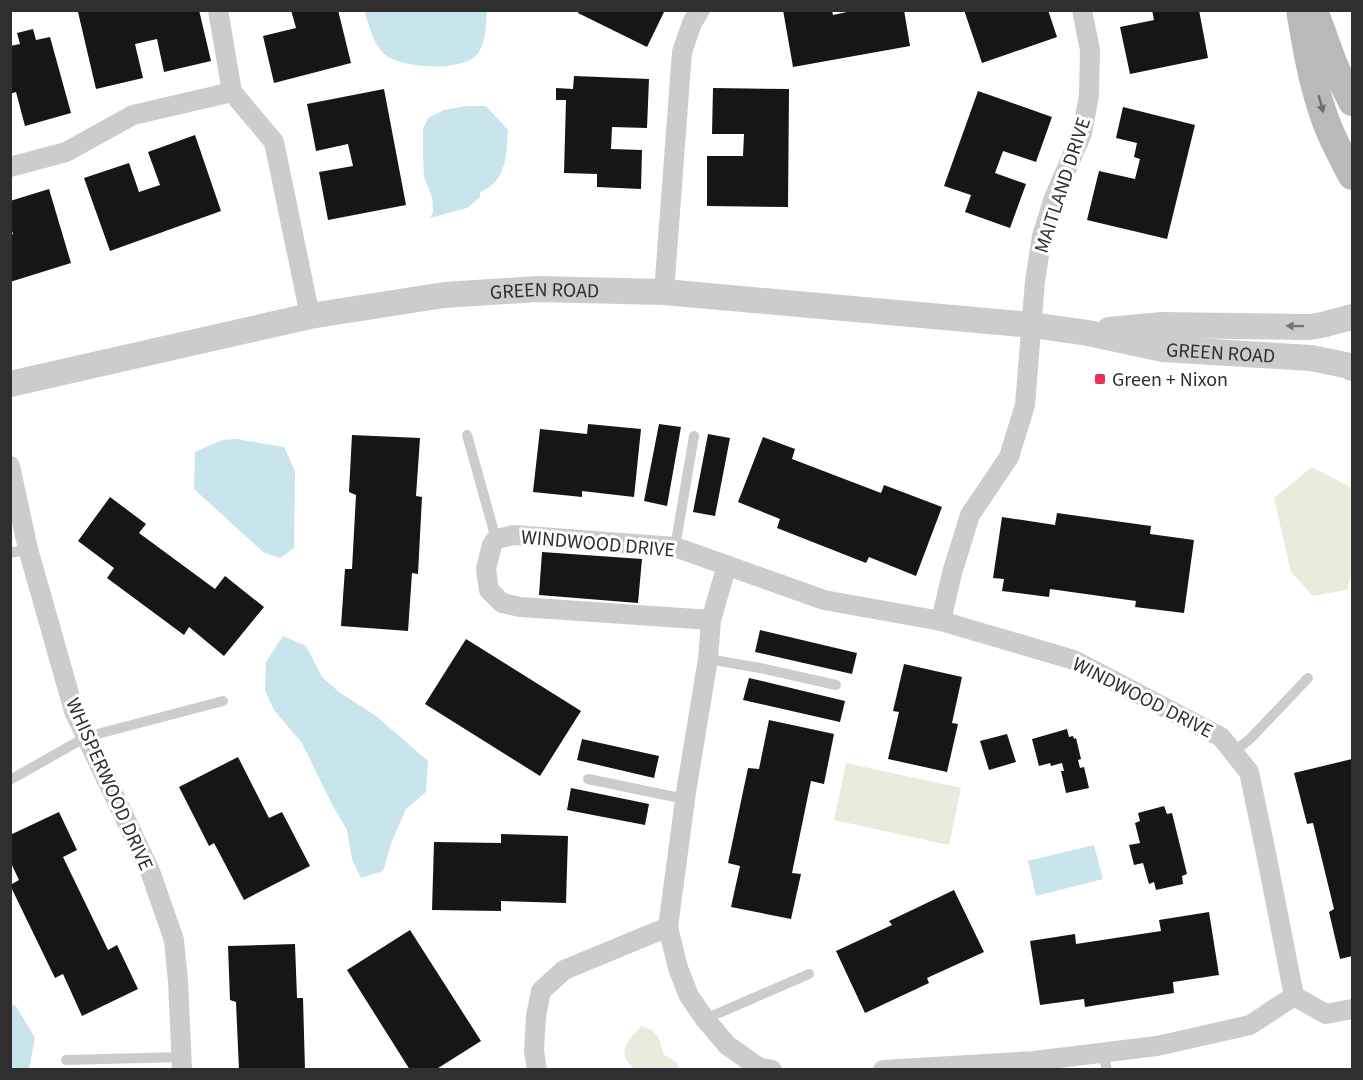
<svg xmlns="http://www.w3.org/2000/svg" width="1363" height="1080" font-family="'Source Sans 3',sans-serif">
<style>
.green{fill:#e8ecdd}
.water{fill:#c8e4ec}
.building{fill:#161616}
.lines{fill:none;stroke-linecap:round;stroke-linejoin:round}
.service{stroke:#ccc;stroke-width:10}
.minor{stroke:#ccc;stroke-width:20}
.tertiary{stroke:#ccc;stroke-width:26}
.secondary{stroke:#b9b9b9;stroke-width:28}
.oneway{fill:#6d6d6d}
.oneway2{fill:#767676}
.poi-dot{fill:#e82f5b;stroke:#fff;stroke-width:2}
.labels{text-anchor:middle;stroke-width:6;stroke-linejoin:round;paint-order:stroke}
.street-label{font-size:20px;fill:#2f2f2f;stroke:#fff}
.poi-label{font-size:20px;fill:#2f2f2f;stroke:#fff;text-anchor:start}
</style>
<rect width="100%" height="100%" fill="#fff"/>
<g class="green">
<polygon points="1312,467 1350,487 1352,496 1352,570 1347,590 1313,596 1291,572 1274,498"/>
<polygon points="846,763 961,788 949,845 834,820"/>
<path d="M641,1026C656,1029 661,1039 663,1054L676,1062L680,1069H634C631,1065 626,1061 625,1056C621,1046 635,1034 641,1026Z"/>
</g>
<g class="water">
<path d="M364,11H487C486,24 486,40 479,52C467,73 399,69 383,53C372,41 370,26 364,11Z"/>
<path d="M466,106H486L508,130C507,147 507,167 496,181C492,186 485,189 480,193V197L467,208L430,218L433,212L432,197L424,177L423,155V129L428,118L444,110Z"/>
<polygon points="236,439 284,447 295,471 294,548 280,558 263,552 194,489 195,452 222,440"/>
<polygon points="283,636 306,646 322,677 339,692 376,716 428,761 426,792 406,809 392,841 383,871 361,878 352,859 347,830 333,806 302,743 274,710 265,691 266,662"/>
<polygon points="1094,845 1103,879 1036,896 1028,861"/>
<polygon points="10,1004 16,1006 35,1038 29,1069 11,1069"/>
</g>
<g class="building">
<polygon points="86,10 199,10 211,61 164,72 157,39 135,44 143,78 96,89 78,12"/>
<polygon points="291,10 338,10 351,63 274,83 263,36 296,28"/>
<polygon points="579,10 665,10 647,47 578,13"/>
<polygon points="783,10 832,10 833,15 856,10 904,10 910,46 793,67"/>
<polygon points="964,10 1048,10 1057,37 982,63"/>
<polygon points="1152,10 1199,10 1208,58 1130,74 1120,27 1154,20"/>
<polygon points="33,29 36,40 50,37 71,113 25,126 16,92 10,94 10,46 20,44 17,33"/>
<polygon points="574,76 649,79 647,128 612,127 611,149 642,150 641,189 597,187 597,174 564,173 566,100 556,100 556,88 573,89"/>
<polygon points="713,88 789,89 788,207 707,206 707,156 743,156 744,134 712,134"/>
<polygon points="384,89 406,205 328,220 319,172 353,166 348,144 316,151 307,104"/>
<polygon points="978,91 1052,117 1036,162 1003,151 995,173 1026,184 1010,228 965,212 971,195 944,186"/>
<polygon points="1123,107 1195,125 1167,239 1087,220 1099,171 1135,179 1140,159 1134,157 1137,143 1116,138"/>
<polygon points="195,135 221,211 110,251 84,178 129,163 139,192 160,185 148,152"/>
<polygon points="49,189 71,263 10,282 10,235 13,234 10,226 10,201"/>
<polygon points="588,424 641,429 634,497 582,491 582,497 533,492 540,429 587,434"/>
<polygon points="659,424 681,427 667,506 644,501"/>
<polygon points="708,434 730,438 715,516 693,512"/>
<polygon points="352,435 420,438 416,496 422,497 418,574 412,573 408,631 341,626 345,569 352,569 356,495 349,492"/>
<polygon points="763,437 795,449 792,459 881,493 884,485 942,507 916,576 869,557 866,563 777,528 780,519 738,502"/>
<polygon points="110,497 146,524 139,533 215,589 225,576 264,607 224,656 189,627 184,635 107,578 114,568 78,541"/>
<polygon points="1057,513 1151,526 1150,534 1194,540 1184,613 1135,607 1136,601 1050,589 1049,597 1002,591 1004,579 993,578 1002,517 1055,525"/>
<polygon points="542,552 642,559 638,603 539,595"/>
<polygon points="760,630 857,653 852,674 755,652"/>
<polygon points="466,639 581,711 540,776 425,704"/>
<polygon points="904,664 962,677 952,723 958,724 947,772 888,759 899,712 893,711"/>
<polygon points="749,678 845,701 840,722 743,700"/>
<polygon points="769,720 834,734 824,784 811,781 792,873 801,874 791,919 731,907 740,866 728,863 748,768 759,769"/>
<polygon points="1067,729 1069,737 1073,736 1074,739 1076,738 1081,759 1078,760 1080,768 1084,767 1089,788 1066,793 1061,771 1064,771 1062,763 1051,766 1050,763 1039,766 1032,739"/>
<polygon points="1007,734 1016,762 989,770 980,741"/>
<polygon points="582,739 659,756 654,778 577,760"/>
<polygon points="238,757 269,818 282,812 310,866 244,900 214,843 209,846 179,787"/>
<polygon points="1352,759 1352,956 1340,959 1329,912 1334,909 1313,823 1307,824 1294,773"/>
<polygon points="571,788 649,804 645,825 567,810"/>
<polygon points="1164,806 1167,814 1172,813 1187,874 1182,876 1183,884 1156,890 1154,882 1149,884 1143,863 1134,865 1129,845 1140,843 1135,823 1140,821 1138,813"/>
<polygon points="59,812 77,850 63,857 108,950 117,945 138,989 82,1016 63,974 55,978 10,885 19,880 10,861 10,835"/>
<polygon points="501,834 568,836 566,903 501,901 501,911 432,910 434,842 501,843"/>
<polygon points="954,890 984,952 927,978 929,983 865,1013 836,951 892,925 889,921"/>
<polygon points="1209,912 1219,975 1173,982 1174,993 1085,1007 1084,999 1040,1005 1030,941 1075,934 1076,944 1161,931 1159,920"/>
<polygon points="410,930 481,1041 435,1070 410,1070 347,970"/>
<polygon points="295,944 297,998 303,998 305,1070 239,1070 236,1002 230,1000 228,946"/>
</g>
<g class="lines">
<g class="service">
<polyline points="467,435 496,539"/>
<polyline points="675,547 694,436"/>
<polyline points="10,553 28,549"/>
<polyline points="708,659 760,668 836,685"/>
<polyline points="1233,752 1250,739 1308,678"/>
<polyline points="588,779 685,799"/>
<polyline points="10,780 86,737 223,701"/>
<polyline points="705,1019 809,974"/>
<polyline points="1103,1053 1107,1070"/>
<polyline points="66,1060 182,1057"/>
</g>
<g class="minor">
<polyline points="218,10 232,92 274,142 310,316"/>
<polyline points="10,167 66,152 133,115 232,92"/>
<polyline points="664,292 682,52 692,23 700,10"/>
<polyline points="10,466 28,549 74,711 150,871 174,940 178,981 182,1070"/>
<polyline points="711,620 520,607 502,603 489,590 486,569 492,545 496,539 514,535 675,547 824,600 941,621 1074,660 1221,737 1249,772 1267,858 1294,996"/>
<polyline points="941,621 952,573 970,515 1009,457 1025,405 1035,281 1042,236 1054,198 1082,133 1089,95 1090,50 1082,10"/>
<polyline points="668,927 678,968 689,996 705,1019 727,1045 758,1067 772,1070"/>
<polyline points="537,1070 534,1051 536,1016 541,991 564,970 668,927 686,792 708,659 711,620 727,565"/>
<polyline points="883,1070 1034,1061 1157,1046 1250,1025 1294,996 1326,1014 1352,1009"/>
</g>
<g class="tertiary">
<polyline points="1109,330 1162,325 1309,327 1322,325 1352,317"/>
<path id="s1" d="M10,384L310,316L444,295L538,289L664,292L1032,325L1088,333L1163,349L1311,358L1350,366L1352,368"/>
</g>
<g class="secondary">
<path d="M1300,10C1306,46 1312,82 1324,116C1331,137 1342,157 1352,176"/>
<polyline points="1314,10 1334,65 1352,102"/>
</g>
</g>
<defs><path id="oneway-solid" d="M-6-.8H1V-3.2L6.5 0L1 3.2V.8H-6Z" transform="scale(1.5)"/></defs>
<use class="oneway" href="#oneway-solid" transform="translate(1321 104) rotate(75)"/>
<use class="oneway2" href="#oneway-solid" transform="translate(1295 326) rotate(-179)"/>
<rect class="poi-dot" x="1094" y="373" width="12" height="12" rx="3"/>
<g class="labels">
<g class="street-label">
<text transform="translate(1062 185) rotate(-72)" y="7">MAITLAND DRIVE</text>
<text dy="7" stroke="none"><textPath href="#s1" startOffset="544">GREEN ROAD</textPath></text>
<text dy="7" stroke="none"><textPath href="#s1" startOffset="1224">GREEN ROAD</textPath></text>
<text transform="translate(598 543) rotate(5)" y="7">WINDWOOD DRIVE</text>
<text transform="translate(1143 697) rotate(27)" y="7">WINDWOOD DRIVE</text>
<text transform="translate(110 784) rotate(66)" y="7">WHISPERWOOD DRIVE</text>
</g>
<g class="poi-label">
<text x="1112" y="386">Green + Nixon</text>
</g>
</g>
<rect width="1363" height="1080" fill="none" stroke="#2f2f2f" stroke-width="24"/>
</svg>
